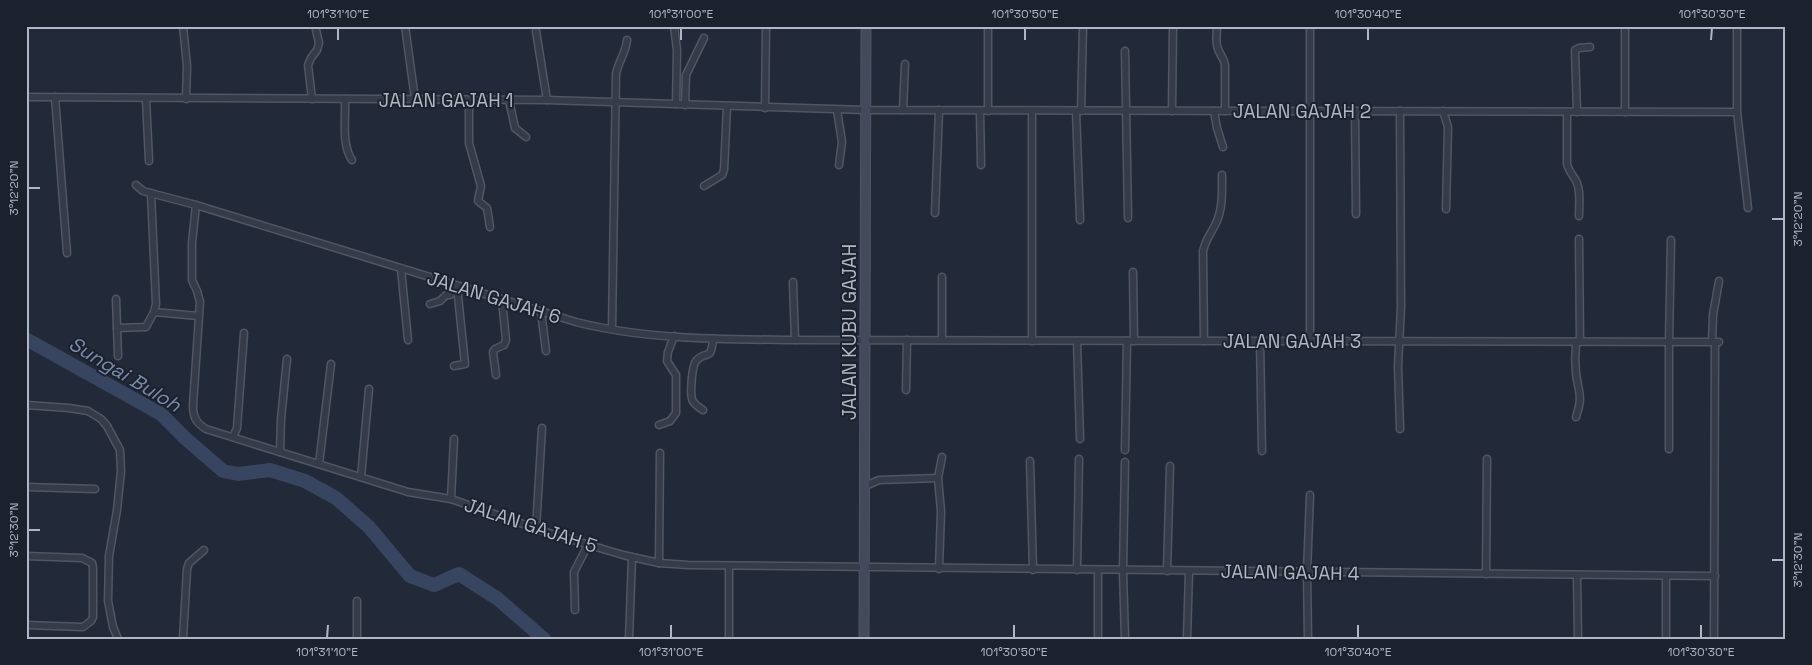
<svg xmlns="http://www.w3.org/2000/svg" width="1812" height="665" font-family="'Space Grotesk',sans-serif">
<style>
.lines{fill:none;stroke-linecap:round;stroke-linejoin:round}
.river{stroke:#384560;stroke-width:14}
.street-casing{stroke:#505663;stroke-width:9}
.secondary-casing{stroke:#505663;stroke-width:11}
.street{stroke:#353b48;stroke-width:6}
.secondary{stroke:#434a5b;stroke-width:9}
.ticks{fill:none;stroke:#b0b6c4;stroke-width:2}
.labels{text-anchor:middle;stroke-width:4;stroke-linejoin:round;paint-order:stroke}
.street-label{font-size:19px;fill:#b0b6c4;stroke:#1b212d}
.water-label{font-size:20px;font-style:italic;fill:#798aab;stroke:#1b212d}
.neatline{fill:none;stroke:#b0b6c4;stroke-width:2}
.ticks-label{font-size:12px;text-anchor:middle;fill:#b0b6c4}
</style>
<rect width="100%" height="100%" fill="#222938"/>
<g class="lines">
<polyline class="river" points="26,339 161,414 185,438 223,471 238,474 270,470 305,481 336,498 369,527 410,576 434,585 459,574 498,599 544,639"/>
<defs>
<g id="street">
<polyline points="183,26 187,66 186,99"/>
<polyline points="405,26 415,99"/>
<polyline points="674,26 677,50 676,104"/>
<path d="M1217,26C1217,33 1215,42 1218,49C1220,55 1224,58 1225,65V111"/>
<polyline points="1310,26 1310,341"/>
<polyline points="1625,26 1625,112"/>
<polyline points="1737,26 1737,112 1748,208"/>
<polyline points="536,31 547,100"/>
<polyline points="1125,51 1128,218"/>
<polyline points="26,97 547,100 866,110 1737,112"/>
<polyline points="55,97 67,253"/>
<polyline points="146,99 149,161"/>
<polyline points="312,99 308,65 311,58 317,50 319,43 316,30"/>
<path d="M345,99C346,118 341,144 352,160"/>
<polyline points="469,100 469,143 481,186 478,201 487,208 490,227"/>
<polyline points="509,100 515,128 526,137"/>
<polyline points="685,105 686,75 704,38"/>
<polyline points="765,108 766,26"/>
<polyline points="837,110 842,142 839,165"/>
<polyline points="903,110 905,64"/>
<polyline points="980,111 981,165"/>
<polyline points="988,111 988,26"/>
<polyline points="1076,111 1080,220"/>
<polyline points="1081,111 1083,26"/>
<polyline points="1172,111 1173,26"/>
<polyline points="1214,111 1217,128 1223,147"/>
<polyline points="1355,111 1356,214"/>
<polyline points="1400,111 1401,307 1398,366 1400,429"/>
<polyline points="1443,111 1448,127 1446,209"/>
<path d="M1567,112V164C1569,172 1574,176 1577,183C1581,192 1579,205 1579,216"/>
<polyline points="1577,112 1575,50 1579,48 1590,47"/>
<path d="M136,185L143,191L196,205L576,322C647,340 722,339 795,340L1719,342"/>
<polyline points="704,186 722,175 724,170 727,107"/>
<path d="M196,205L192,243V280L197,291L200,302L193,405C193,417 196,423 206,429L408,492L451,499L546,532L623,555L659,563L688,565L1715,576"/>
<polyline points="935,213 939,110"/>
<polyline points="1579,239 1580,342"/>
<polyline points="401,269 408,340"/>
<polyline points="1133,272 1134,341"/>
<polyline points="942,277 942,340"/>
<polyline points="793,282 795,340"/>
<polyline points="116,299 118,356"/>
<polyline points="430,304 440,301 446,295 450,295 456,290"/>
<polyline points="541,311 546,351"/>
<polyline points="154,312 198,316"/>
<polyline points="117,328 146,327 154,312 156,304 151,193"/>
<path d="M612,329L616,74C618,62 626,53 627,40"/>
<polyline points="1032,341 1032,111"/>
<polyline points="1077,341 1080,439"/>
<path d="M1204,341L1203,251C1206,238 1211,234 1216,223C1223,209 1222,190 1222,175"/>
<polyline points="1260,341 1262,451"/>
<path d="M1576,342C1575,353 1575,363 1576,374C1579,394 1583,396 1576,417"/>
<polyline points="1712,342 1713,315 1719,281"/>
<polyline points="454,366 465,364 457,286"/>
<polyline points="496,375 493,352 495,349 504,345 506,340 502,300"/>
<polyline points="906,390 907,340"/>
<polyline points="26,405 69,408 88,411 101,419 107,426 120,450 121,471 117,510 109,556 108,601 113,627 118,639"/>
<path d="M703,410C699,407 693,404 692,399C690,392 692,366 696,361C706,349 711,363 713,339"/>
<polyline points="659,425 670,421 676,413 676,375 667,361 668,352 674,336"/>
<polyline points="233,437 237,428 244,333"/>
<polyline points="1669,449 1669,342 1671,240"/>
<polyline points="1125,450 1127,341"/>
<polyline points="280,452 281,419 287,359"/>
<polyline points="1030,461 1033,570"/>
<polyline points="319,464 331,364"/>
<polyline points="361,477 369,389"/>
<polyline points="865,486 879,480 938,478"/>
<polyline points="26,487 95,489"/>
<polyline points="451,499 454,439"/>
<polyline points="536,529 542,428"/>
<polyline points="26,556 82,558 92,563 93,568 93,617 91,621 83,627 26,625"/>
<polyline points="659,563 660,453"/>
<polyline points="939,569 941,511 938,478 942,457"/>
<polyline points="1077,570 1079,459"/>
<polyline points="1098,570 1098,639"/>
<polyline points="1167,571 1170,466"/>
<polyline points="1486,574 1487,459"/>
<polyline points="1577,575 1578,639"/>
<polyline points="357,601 357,639"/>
<polyline points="575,610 574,572 588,545"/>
<polyline points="183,639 187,569 189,563 204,550"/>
<polyline points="629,639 632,557"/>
<polyline points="729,639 729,566"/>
<polyline points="1125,639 1123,571 1125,462"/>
<polyline points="1187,639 1189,571"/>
<polyline points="1308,639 1307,572 1310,495"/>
<polyline points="1666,639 1666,576"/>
<polyline points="1714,639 1715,342"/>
</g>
<polyline id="secondary" points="864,639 866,26"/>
</defs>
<use href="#street" class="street-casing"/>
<use href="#secondary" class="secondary-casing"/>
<use href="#street" class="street"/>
<use href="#secondary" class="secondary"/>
</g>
<path class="ticks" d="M338,40V28M681,40V28M1025,40V28M1368,40V28M1711,40L1712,28M28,188H40M1772,219H1784M28,530H40M1772,560H1784M327,638L328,625M671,638V625M1014,638V625M1358,638V625M1701,638V625"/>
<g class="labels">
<g class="street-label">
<text x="446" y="107">JALAN GAJAH 1</text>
<text x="1302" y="118">JALAN GAJAH 2</text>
<text transform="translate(494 297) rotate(17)" y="7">JALAN GAJAH 6</text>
<text transform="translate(849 332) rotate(-90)" y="7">JALAN KUBU GAJAH</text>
<text x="1292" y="348">JALAN GAJAH 3</text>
<text transform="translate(531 525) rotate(18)" y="7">JALAN GAJAH 5</text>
<text transform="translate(1290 572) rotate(1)" y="7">JALAN GAJAH 4</text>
</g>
<g class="water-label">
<text transform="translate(125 374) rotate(31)" y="7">Sungai Buloh</text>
</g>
</g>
<rect width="1812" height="665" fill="none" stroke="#1b212d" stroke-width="55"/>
<rect x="28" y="28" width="1756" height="610" class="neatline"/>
<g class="ticks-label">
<text x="338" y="18">101°31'10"E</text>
<text x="681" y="18">101°31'00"E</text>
<text x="1025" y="18">101°30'50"E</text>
<text x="1368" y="18">101°30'40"E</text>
<text x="1712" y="18">101°30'30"E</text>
<text transform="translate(14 188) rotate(-90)" y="4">3°12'20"N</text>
<text transform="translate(1798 219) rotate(-90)" y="4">3°12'20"N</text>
<text transform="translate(14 530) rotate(-90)" y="4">3°12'30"N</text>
<text transform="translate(1798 560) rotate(-90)" y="4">3°12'30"N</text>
<text x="327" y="656">101°31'10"E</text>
<text x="671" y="656">101°31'00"E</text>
<text x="1014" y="656">101°30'50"E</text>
<text x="1358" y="656">101°30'40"E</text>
<text x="1701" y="656">101°30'30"E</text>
</g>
</svg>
